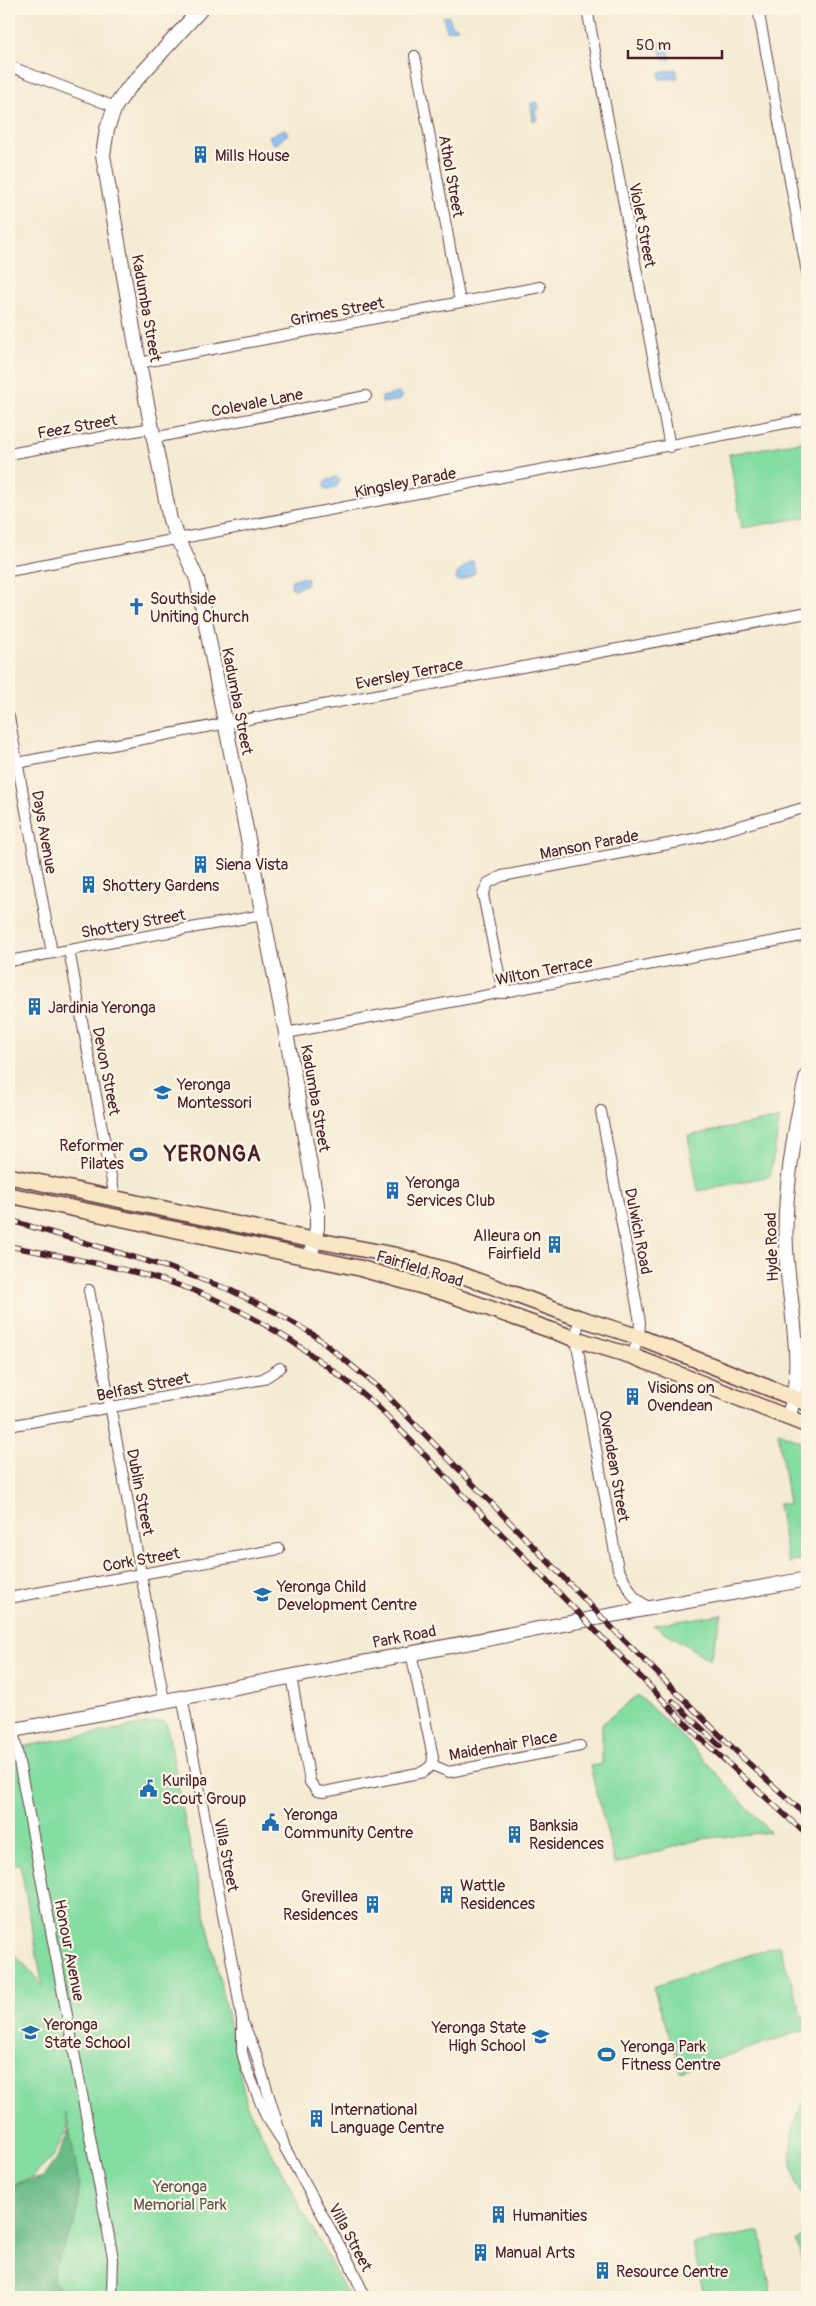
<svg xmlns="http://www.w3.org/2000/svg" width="816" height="2306" font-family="Pangolin,sans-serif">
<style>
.green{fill:#84dda1;stroke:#677e66}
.forest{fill:#6bbc87;stroke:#5a6e59}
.water{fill:#81bdf4;stroke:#666e90}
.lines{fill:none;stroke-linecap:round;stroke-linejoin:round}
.minor-casing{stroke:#643e44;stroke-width:12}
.tertiary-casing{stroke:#643e44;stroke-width:16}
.secondary-casing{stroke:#643e44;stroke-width:18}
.minor{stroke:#fff;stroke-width:10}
.tertiary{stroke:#fff;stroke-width:14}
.secondary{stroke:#f9e7c3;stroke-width:15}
.rail-casing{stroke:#4a1f2b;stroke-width:5.5}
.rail{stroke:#fcf5e5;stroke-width:4;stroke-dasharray:11;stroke-linecap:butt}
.labels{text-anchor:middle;stroke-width:4.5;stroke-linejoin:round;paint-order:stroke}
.poi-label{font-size:16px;fill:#4a1f2b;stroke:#fcf5e5;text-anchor:start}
.street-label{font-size:16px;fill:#4a1f2b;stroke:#fcf5e5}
.park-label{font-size:16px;fill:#5b584e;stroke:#fcf5e5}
.district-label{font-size:21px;font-weight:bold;letter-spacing:1px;fill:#4a1f2b;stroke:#fcf5e5}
</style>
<rect width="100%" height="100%" fill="#fcf5e5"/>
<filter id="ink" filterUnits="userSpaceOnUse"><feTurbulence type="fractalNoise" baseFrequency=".02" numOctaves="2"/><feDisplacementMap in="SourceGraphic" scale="10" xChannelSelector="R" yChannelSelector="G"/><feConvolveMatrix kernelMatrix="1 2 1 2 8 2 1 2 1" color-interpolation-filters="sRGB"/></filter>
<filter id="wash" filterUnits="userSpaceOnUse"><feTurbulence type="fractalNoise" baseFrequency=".0096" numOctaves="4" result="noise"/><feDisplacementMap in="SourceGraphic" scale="20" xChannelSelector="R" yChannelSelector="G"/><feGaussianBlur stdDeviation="1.12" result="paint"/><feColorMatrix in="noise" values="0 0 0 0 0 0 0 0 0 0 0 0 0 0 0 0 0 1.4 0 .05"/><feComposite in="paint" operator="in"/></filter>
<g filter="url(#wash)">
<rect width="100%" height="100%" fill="#f4ebd3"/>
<g class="green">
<polygon points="807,441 807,517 742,528 729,454"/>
<polygon points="780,1118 770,1176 698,1191 688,1136"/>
<polygon points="778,1432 807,1444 807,1559 788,1563 778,1504 789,1504"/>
<polygon points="722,1614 710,1660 653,1625"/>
<polygon points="638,1695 687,1741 770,1832 701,1839 615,1864 590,1766 602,1764 602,1724"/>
<polygon points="163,1721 167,1725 185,1822 247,2106 349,2297 9,2297 79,2183 66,2113 68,2126 53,2157 32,2178 9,2186 9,1950 29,1969 43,1987 20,1864 9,1865 9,1749"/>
<polygon points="779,1945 807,2029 681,2071 653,1987"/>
<path d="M807,2096V2205C786,2171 785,2130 807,2096Z"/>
<polygon points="760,2231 771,2293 746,2297 704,2297 693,2244"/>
<polygon points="807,2234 807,2274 796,2242"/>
</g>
<path class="forest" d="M69,2130C75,2161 84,2193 74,2223C68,2243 52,2261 53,2282L71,2297H9V2186L43,2177L57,2158Z"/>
<g class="water">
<polygon points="446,16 449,17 452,26 457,27 457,29 447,31 443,17"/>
<polygon points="667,42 671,59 663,60 659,43"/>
<polygon points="676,69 678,78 660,79 659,73"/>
<polygon points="538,102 539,109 535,110 537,120 533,121 531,103"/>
<polygon points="285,129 288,134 276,144 272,143 269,136"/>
<polygon points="399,393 403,397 400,400 382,403 382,397"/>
<path d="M337,477L340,481C337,487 334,490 326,490L324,486L326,481Z"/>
<polygon points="470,561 473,561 475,573 459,581 456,580 457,574"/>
<polygon points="299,578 307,578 307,584 296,589 291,587 292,580"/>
</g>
</g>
<g filter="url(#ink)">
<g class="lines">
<defs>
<g id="minor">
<polyline points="587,9 670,447"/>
<polyline points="758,9 807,272"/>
<polyline points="415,56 460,302"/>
<polyline points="9,66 115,107"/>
<polyline points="139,363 540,287"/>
<polyline points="153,438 366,396"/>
<polyline points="9,454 151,428"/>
<polyline points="9,571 807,419"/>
<polyline points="9,717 52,953"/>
<polyline points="17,763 807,613"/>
<polyline points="69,950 115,1198"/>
<polyline points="9,961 263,915"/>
<polyline points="503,993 483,895 488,883 502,876 694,839 807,807"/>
<polyline points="286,1033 807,935"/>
<polyline points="601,1111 640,1322 639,1337 632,1356"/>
<polyline points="89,1290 164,1700"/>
<polyline points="579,1318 576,1339 618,1569 634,1597 649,1608"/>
<polyline points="9,1426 263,1379 280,1368"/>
<polyline points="9,1598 279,1549"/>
<polyline points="291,1676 310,1782 317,1791 324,1792 423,1772 432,1765 433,1757 411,1653"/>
<polyline points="182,1696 236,1984 242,2020 242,2052 246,2067 266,2116 281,2139"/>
<polyline points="13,1730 113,2258 112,2294"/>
<polyline points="432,1765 449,1772 580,1746"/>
<polyline points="244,2025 255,2051 285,2148 350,2264 365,2297"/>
</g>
<g id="tertiary">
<polyline points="201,9 126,91 115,107 107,129 103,155 139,363 170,520 197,579 286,1033 317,1204 317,1228 310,1258"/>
<path d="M788,1418C807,1364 788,1304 786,1248C783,1197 795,1125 807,1075"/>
<polyline points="9,1731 564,1624 807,1579"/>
</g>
<g id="secondary">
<polyline points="9,1176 287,1235 394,1255 453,1272 579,1318 639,1337 807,1403"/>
<polyline points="9,1195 359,1268 443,1292 576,1339 632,1356 807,1425"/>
</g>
</defs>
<use href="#minor" class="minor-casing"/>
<use href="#tertiary" class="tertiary-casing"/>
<use href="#secondary" class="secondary-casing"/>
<use href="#minor" class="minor"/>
<use href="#tertiary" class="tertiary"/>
<use href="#secondary" class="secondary"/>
<defs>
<g id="rail">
<polyline points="9,1220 170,1268 228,1289 275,1312 314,1335 383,1391 621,1637 744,1759 807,1816"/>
<path d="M9,1246C63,1257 119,1266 172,1283C249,1307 315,1354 376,1405L697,1735L807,1835"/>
<polyline points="673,1701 720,1746"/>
</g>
</defs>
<use href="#rail" class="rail-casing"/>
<use href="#rail" class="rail"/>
</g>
</g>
<defs>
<symbol id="building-bare" viewBox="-9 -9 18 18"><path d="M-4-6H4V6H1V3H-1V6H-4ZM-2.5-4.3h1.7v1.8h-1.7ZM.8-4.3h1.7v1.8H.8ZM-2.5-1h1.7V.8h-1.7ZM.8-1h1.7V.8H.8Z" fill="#1f6fb2" stroke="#fcf5e5" stroke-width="2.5" paint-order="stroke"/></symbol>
<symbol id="church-bare" viewBox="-9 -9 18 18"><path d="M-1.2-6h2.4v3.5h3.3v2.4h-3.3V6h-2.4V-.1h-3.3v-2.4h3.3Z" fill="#1f6fb2" stroke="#fcf5e5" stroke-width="2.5" paint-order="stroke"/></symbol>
<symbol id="school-bare" viewBox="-9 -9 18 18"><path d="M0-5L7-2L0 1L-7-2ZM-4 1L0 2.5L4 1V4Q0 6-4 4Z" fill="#1f6fb2" stroke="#fcf5e5" stroke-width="2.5" paint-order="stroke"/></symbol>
<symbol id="stadium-bare" viewBox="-9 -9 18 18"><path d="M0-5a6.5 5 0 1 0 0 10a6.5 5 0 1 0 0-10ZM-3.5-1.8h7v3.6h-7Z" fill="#1f6fb2" stroke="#fcf5e5" stroke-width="2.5" paint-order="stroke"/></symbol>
<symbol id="civic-bare" viewBox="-9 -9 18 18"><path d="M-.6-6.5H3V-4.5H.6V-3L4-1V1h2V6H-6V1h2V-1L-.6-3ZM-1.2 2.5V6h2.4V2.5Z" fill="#1f6fb2" stroke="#fcf5e5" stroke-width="2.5" paint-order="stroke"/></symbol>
</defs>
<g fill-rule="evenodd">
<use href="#building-bare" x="188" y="142" width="25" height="25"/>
<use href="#church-bare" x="124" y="594" width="25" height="25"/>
<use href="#building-bare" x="188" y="852" width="25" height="25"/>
<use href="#building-bare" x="76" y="872" width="25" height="25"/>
<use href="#building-bare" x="22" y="994" width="25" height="25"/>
<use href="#school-bare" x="150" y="1080" width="25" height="25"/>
<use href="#stadium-bare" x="126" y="1142" width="25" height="25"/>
<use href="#building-bare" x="380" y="1178" width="25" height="25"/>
<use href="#building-bare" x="542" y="1232" width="25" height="25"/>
<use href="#building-bare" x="620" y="1384" width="25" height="25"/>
<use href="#school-bare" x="250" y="1582" width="25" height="25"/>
<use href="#civic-bare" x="136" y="1776" width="25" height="25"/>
<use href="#civic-bare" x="258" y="1810" width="25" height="25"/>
<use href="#building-bare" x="502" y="1822" width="25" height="25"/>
<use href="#building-bare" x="434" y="1882" width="25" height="25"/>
<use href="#building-bare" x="360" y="1892" width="25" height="25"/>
<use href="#school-bare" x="18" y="2020" width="25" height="25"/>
<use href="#school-bare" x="528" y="2024" width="25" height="25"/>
<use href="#stadium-bare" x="594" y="2042" width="25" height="25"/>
<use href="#building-bare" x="304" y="2106" width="25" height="25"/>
<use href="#building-bare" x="486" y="2202" width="25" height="25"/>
<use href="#building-bare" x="468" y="2240" width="25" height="25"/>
<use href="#building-bare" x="590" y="2258" width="25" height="25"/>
</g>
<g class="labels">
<g class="poi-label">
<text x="215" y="161">Mills House</text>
<text x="150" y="604">Southside<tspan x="150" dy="18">Uniting Church</tspan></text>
<text x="215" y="870">Siena Vista</text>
<text x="102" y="891">Shottery Gardens</text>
<text x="48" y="1013">Jardinia Yeronga</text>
<text x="177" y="1090">Yeronga<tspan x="177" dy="18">Montessori</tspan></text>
<text x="124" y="1151" text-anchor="end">Reformer<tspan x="124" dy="18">Pilates</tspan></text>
<text x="406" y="1188">Yeronga<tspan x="406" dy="18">Services Club</tspan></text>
<text x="541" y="1241" text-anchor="end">Alleura on<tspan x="541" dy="18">Fairfield</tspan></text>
<text x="647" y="1393">Visions on<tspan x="647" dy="18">Ovendean</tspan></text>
<text x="277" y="1592">Yeronga Child<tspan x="277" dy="18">Development Centre</tspan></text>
<text x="162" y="1786">Kurilpa<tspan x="162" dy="18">Scout Group</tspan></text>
<text x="284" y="1820">Yeronga<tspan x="284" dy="18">Community Centre</tspan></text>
<text x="529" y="1831">Banksia<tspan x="529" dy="18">Residences</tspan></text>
<text x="460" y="1891">Wattle<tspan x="460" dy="18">Residences</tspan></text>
<text x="358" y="1902" text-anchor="end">Grevillea<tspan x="358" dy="18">Residences</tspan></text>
<text x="44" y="2030">Yeronga<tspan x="44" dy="18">State School</tspan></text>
<text x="526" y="2033" text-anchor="end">Yeronga State<tspan x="526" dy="18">High School</tspan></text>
<text x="621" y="2052">Yeronga Park<tspan x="621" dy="18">Fitness Centre</tspan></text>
<text x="330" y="2115">International<tspan x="330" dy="18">Language Centre</tspan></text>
<text x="512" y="2221">Humanities</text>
<text x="495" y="2258">Manual Arts</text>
<text x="616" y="2277">Resource Centre</text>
</g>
<g class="street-label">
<text transform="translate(452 176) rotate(80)" y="6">Athol Street</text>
<text transform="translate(643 225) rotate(79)" y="6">Violet Street</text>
<text transform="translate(147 308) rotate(80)" y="6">Kadumba Street</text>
<text transform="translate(337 311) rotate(-11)" y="6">Grimes Street</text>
<text transform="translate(257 402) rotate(-11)" y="6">Colevale Lane</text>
<text transform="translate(77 426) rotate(-10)" y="6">Feez Street</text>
<text transform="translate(405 482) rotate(-11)" y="6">Kingsley Parade</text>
<text transform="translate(409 673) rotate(-11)" y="6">Eversley Terrace</text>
<text transform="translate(238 701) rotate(79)" y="6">Kadumba Street</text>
<text transform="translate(45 832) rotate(80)" y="6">Days Avenue</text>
<text transform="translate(589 844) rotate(-11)" y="6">Manson Parade</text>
<text transform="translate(133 923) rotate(-10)" y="6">Shottery Street</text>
<text transform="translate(544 970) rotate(-11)" y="6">Wilton Terrace</text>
<text transform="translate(107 1071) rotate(79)" y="6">Devon Street</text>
<text transform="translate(316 1098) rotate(80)" y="6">Kadumba Street</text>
<text transform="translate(639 1231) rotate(79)" y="6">Dulwich Road</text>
<text transform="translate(771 1247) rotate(-92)" y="6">Hyde Road</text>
<text transform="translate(420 1268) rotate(17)" y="6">Fairfield Road</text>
<text transform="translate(143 1386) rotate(-11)" y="6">Belfast Street</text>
<text transform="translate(615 1466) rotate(80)" y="6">Ovendean Street</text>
<text transform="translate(141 1492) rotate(79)" y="6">Dublin Street</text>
<text transform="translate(141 1559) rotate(-10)" y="6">Cork Street</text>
<text transform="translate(404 1636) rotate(-11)" y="6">Park Road</text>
<text transform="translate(503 1745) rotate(-10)" y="6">Maidenhair Place</text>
<text transform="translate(227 1855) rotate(79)" y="6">Villa Street</text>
<text transform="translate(70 1950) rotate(79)" y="6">Honour Avenue</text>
<text transform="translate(351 2237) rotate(62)" y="6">Villa Street</text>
</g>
<g class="park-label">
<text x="180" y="2192">Yeronga<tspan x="180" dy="18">Memorial Park</tspan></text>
</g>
<g class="district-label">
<text x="213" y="1161">YERONGA</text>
</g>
</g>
<rect width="816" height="2306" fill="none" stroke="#fcf5e5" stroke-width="30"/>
<path d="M628 50v8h94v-8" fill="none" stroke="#4a1f2b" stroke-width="2.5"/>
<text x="636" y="50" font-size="15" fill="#4a1f2b" stroke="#fcf5e5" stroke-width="4" paint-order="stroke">50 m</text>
</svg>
